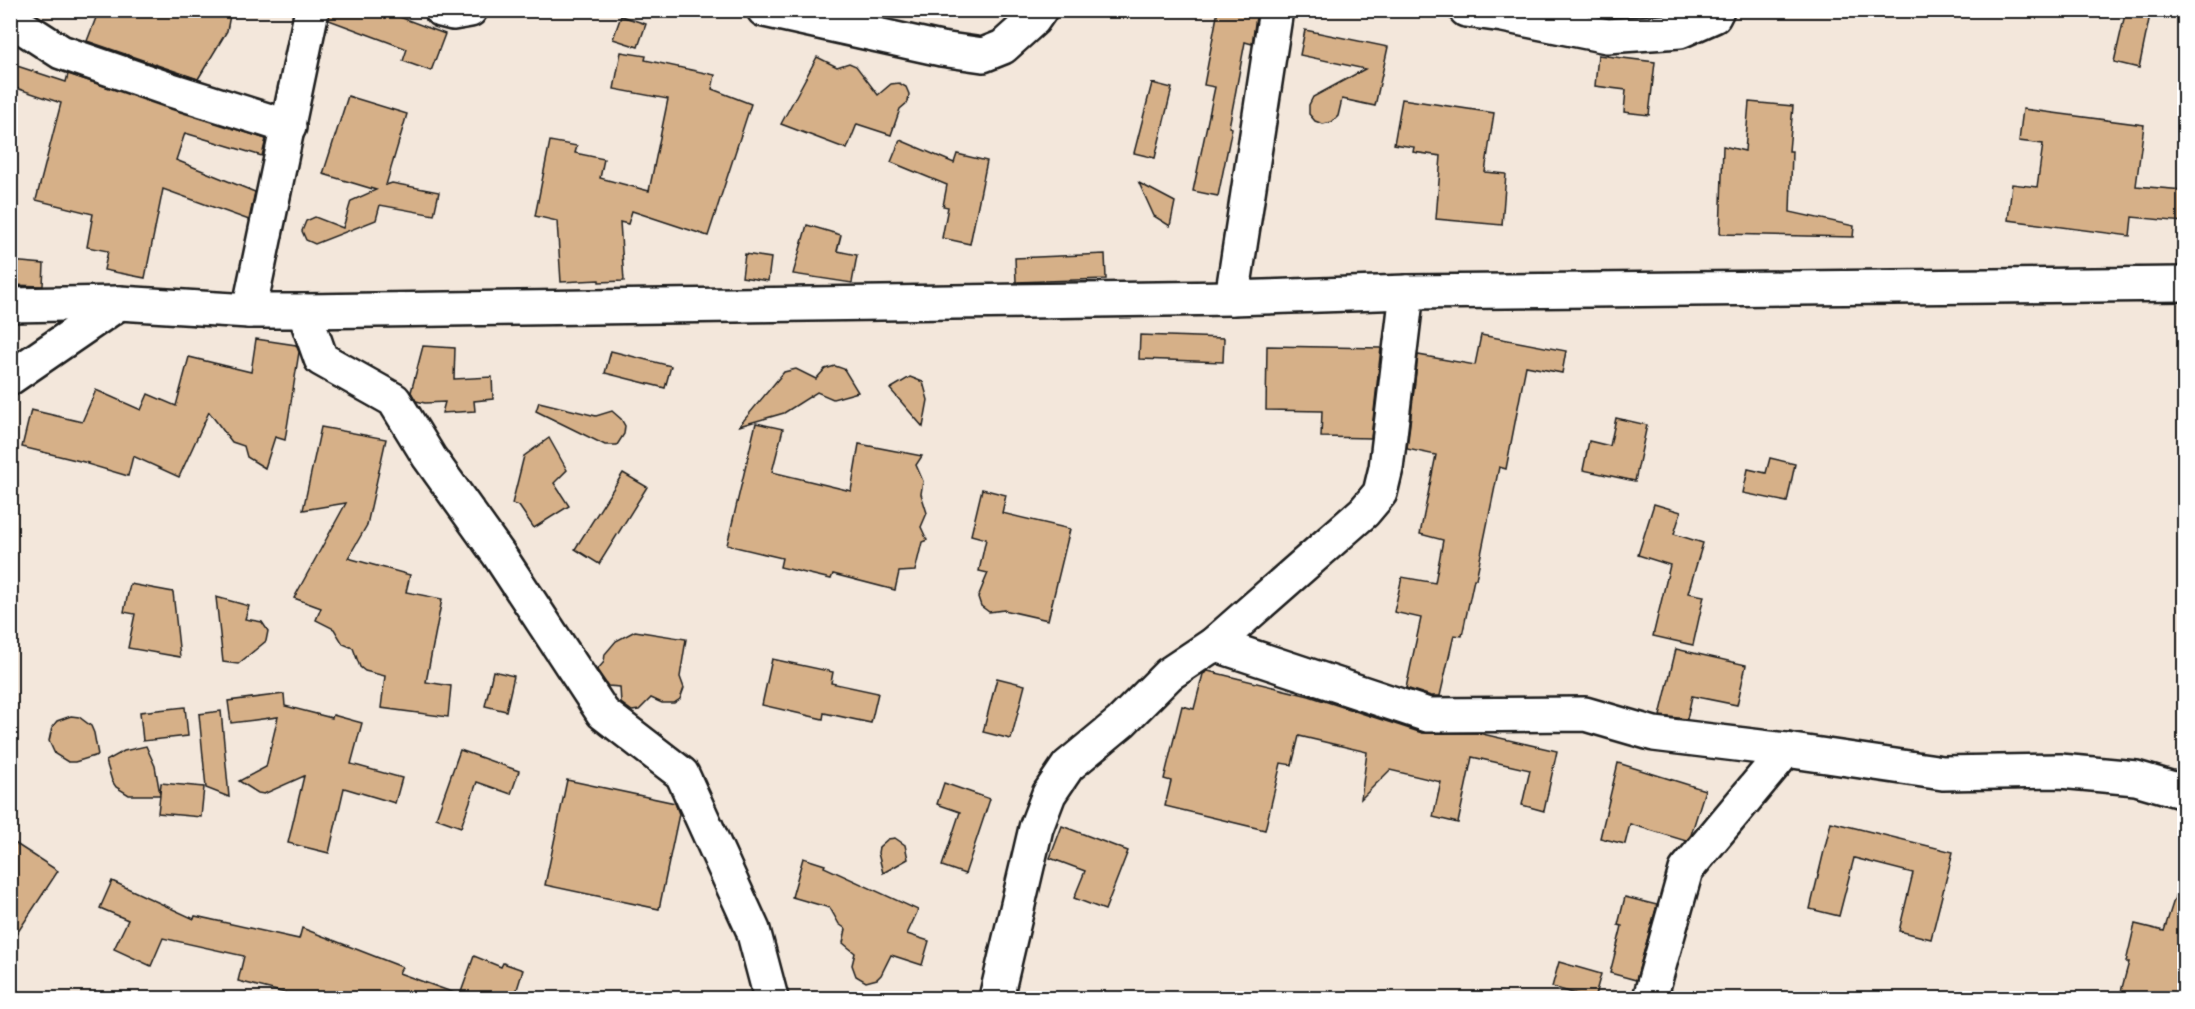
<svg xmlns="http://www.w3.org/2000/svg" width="2195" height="1009" font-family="'Playpen Sans',sans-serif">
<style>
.building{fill:#d6b088;stroke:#1c1c1c;stroke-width:1.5}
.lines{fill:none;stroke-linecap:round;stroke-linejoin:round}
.minor-casing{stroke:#1c1c1c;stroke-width:38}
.major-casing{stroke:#1c1c1c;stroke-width:38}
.minor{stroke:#fff;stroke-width:33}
.major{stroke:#fff;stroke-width:33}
</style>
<rect width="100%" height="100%" fill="#f3e7db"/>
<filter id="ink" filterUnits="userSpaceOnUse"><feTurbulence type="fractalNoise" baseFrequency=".0167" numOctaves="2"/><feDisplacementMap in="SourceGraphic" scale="12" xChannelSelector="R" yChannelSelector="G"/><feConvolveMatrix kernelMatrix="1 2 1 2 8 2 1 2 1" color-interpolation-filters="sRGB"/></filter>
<g filter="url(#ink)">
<g class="building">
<polygon points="99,10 231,10 227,31 198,79 87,41"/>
<polygon points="330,10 381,10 445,34 431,71 403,61 407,49 329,20"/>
<polygon points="1218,10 1257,10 1252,44 1245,42 1229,127 1232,128 1218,196 1193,191 1215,87 1204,85"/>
<polygon points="2126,10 2151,10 2139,68 2114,62"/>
<polygon points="621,16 646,24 638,47 613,39"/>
<polygon points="1305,30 1388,47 1375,106 1342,99 1338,116 1332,122 1323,124 1315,121 1309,114 1309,105 1313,97 1365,69 1300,55"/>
<polygon points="621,52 646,56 645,60 715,75 712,89 751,104 708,236 632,211 628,224 620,222 624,281 599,282 599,280 561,282 557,221 535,216 550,141 577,146 575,153 604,159 600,178 649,191 668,99 614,89"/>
<polygon points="1598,55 1655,62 1649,115 1624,112 1626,90 1595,86"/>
<polygon points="817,57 837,67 849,63 856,66 878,95 891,84 899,83 906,87 909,94 908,102 900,109 891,135 857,124 847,149 781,124"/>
<polygon points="14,65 66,82 68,74 266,139 262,156 185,133 176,160 255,192 249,220 163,189 145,278 104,270 108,251 87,247 93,214 36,200 61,103 10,86 10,75"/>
<polygon points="1152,83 1172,88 1155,158 1134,153"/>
<polygon points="348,96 407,114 386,185 392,183 439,192 434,215 380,205 376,220 315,244 306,240 302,231 306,221 315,217 343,228 351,201 376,190 323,174"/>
<polygon points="1402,99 1494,113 1485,172 1506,174 1502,225 1436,219 1441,156 1413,152 1414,147 1394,144"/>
<polygon points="1749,102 1793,106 1789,151 1792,151 1790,212 1854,226 1853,237 1720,234 1723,146 1745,151"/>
<polygon points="2023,109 2144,125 2136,186 2184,190 2184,222 2132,217 2130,236 2008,220 2012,184 2037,187 2043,144 2019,141"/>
<polygon points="900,140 954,163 957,154 987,161 970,244 942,238 948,207 943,206 947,185 891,162"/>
<polygon points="1139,183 1175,202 1170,226 1154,216"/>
<polygon points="807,225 841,235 837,251 857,255 852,283 793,274"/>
<polygon points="745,254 771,258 768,281 742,277"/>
<polygon points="1105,254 1106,279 1016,282 1015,258"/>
<polygon points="10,261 44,264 43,286 10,285"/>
<polygon points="1140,335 1224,338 1223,362 1139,359"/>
<polygon points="1481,335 1566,351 1562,373 1526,366 1506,469 1499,467 1476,579 1474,579 1462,636 1454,635 1440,696 1431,696 1406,688 1421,618 1394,612 1402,577 1435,583 1443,540 1420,534 1436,455 1407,449 1418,355 1475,365"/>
<polygon points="256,339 296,345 299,352 285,440 275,437 265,468 247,457 244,446 232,442 209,412 179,477 133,456 128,476 87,464 88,463 22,447 31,410 82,422 96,390 141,410 148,394 176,406 189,357 251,372"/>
<polygon points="423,346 455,348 454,379 492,377 493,399 474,401 475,411 442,413 445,402 425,403 416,401 411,392"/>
<polygon points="1267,346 1381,348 1371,438 1321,437 1322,411 1266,410"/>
<polygon points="611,351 671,366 665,388 605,373"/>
<polygon points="835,366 844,369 858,392 833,399 817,392 784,413 739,426 784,372 796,369 816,379 825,369"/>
<polygon points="910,377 923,382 928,400 923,427 890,389"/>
<polygon points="539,402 596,416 612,411 621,419 625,426 624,434 617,445 605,445 536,411"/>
<polygon points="1616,418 1647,425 1635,481 1583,470 1589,441 1610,446"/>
<polygon points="756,423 783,429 772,472 851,491 859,444 922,456 916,465 923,481 921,494 927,513 921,527 927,540 922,542 915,571 899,572 895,590 833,574 831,579 780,567 782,558 727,545"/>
<polygon points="321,427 386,439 367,525 348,558 410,575 406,592 442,599 426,682 451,686 448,717 381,708 385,676 365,671 360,667 353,648 343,644 334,629 316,620 321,608 294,598 346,503 303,510"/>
<polygon points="549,438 567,470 554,483 569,506 534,528 519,506 512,504 524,456"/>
<polygon points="1770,458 1795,464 1787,502 1743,493 1748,469 1766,473"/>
<polygon points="623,473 647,487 599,564 575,549"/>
<polygon points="982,489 1006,495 1002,513 1070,529 1048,620 1004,610 989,612 981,606 978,597 988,573 979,571 986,539 971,535"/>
<polygon points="1654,504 1681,512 1674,534 1703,543 1688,593 1704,596 1693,645 1653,636 1670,565 1638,555"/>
<polygon points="130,584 173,592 180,657 128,648 135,614 124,612"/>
<polygon points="216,597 249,606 245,619 262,622 268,631 266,641 238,664 223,662"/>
<polygon points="635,631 686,639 680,677 684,688 680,699 674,703 662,703 651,698 639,710 632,711 621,703 620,687 608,686 597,670 604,662 605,654 616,641"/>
<polygon points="1676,649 1746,665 1737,705 1692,696 1687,719 1660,716"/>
<polygon points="772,659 833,672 831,683 878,693 871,723 824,713 823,719 762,705"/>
<polygon points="493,671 514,676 506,711 485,706"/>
<polygon points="1208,671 1309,696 1422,733 1478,733 1557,751 1544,811 1522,805 1530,770 1472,757 1458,823 1433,817 1441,782 1390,770 1361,799 1367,752 1299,736 1292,765 1281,763 1265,830 1165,806 1171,781 1164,779 1182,706 1194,709 1203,674"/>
<polygon points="997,678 1025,685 1011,739 983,732"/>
<polygon points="284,694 285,706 332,718 333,715 362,723 351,764 402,778 395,803 344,788 329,853 288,843 304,776 264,794 258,793 239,781 266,767 278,717 231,723 228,701"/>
<polygon points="185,707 188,736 143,741 140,712"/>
<polygon points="221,711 229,797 206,788 199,714"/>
<polygon points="71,716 79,717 91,726 94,733 98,755 75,762 68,762 55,754 49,741 52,727 57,721"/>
<polygon points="146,746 155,766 160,794 161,783 204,787 201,817 158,813 160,795 129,795 116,787 112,781 106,761 124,751"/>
<polygon points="460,750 519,771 511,794 477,782 461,827 436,818"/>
<polygon points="1618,763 1705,790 1691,835 1686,841 1630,824 1625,844 1600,838"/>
<polygon points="567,780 675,803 679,814 659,909 545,885"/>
<polygon points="944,783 990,799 965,874 942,866 960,812 937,804"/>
<polygon points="1831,822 1953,852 1931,939 1899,931 1913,873 1854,858 1839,916 1810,909"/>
<polygon points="1062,826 1128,851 1105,910 1074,898 1085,871 1050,858"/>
<polygon points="895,838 905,845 908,859 883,873 878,853 879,847 888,839"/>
<polygon points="10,840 58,871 10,944"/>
<polygon points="803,858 825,865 824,867 918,910 907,934 929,941 922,965 891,955 881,975 877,979 866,982 856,976 852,965 855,953 843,943 846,929 839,924 830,908 792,897"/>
<polygon points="112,881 194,919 195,916 299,939 302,928 402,967 399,973 460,995 474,956 501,967 503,963 523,970 514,999 284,999 285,993 238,981 244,956 163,938 151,966 114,949 128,920 100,908"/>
<polygon points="2179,884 2184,885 2184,999 2119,999 2129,962 2126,962 2135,924 2164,931"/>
<polygon points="1625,897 1657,905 1636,980 1610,973 1622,926 1618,925"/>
<polygon points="1559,962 1601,974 1594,999 1552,987"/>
</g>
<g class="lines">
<defs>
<g id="minor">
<polyline points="441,10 453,13 470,10"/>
<polyline points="764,10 941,49 983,55 1003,47 1033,20 1040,10"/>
<polyline points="1466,10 1503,15 1607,36 1680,31 1714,16 1717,10"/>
<polyline points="10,19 61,52 168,89 289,127"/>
<polyline points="1232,298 1276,10"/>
<polyline points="249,311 312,10"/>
<polyline points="304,311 321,359 394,400 429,457 499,555 603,713 682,774 753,930 771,998"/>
<polyline points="10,378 119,303"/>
<polyline points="1214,644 1428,715 1585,714 1654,734 1786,750 1943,773 2060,771 2136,778 2184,792"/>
<polyline points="996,998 1036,828 1049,794 1068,766 1121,722 1169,674 1214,644 1364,512 1380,493 1386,468 1407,292"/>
<polyline points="1650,998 1686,870 1786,750"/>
</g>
<polyline id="major" points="10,305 119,303 249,311 304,311 1232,298 1407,292 2184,284"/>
</defs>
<use href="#minor" class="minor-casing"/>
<use href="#major" class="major-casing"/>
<use href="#minor" class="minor"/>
<use href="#major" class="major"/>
</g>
</g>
<rect width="2195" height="1009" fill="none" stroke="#fff" stroke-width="36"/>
<rect x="18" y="18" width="2159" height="973" fill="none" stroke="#1c1c1c" stroke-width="2" filter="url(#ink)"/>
</svg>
